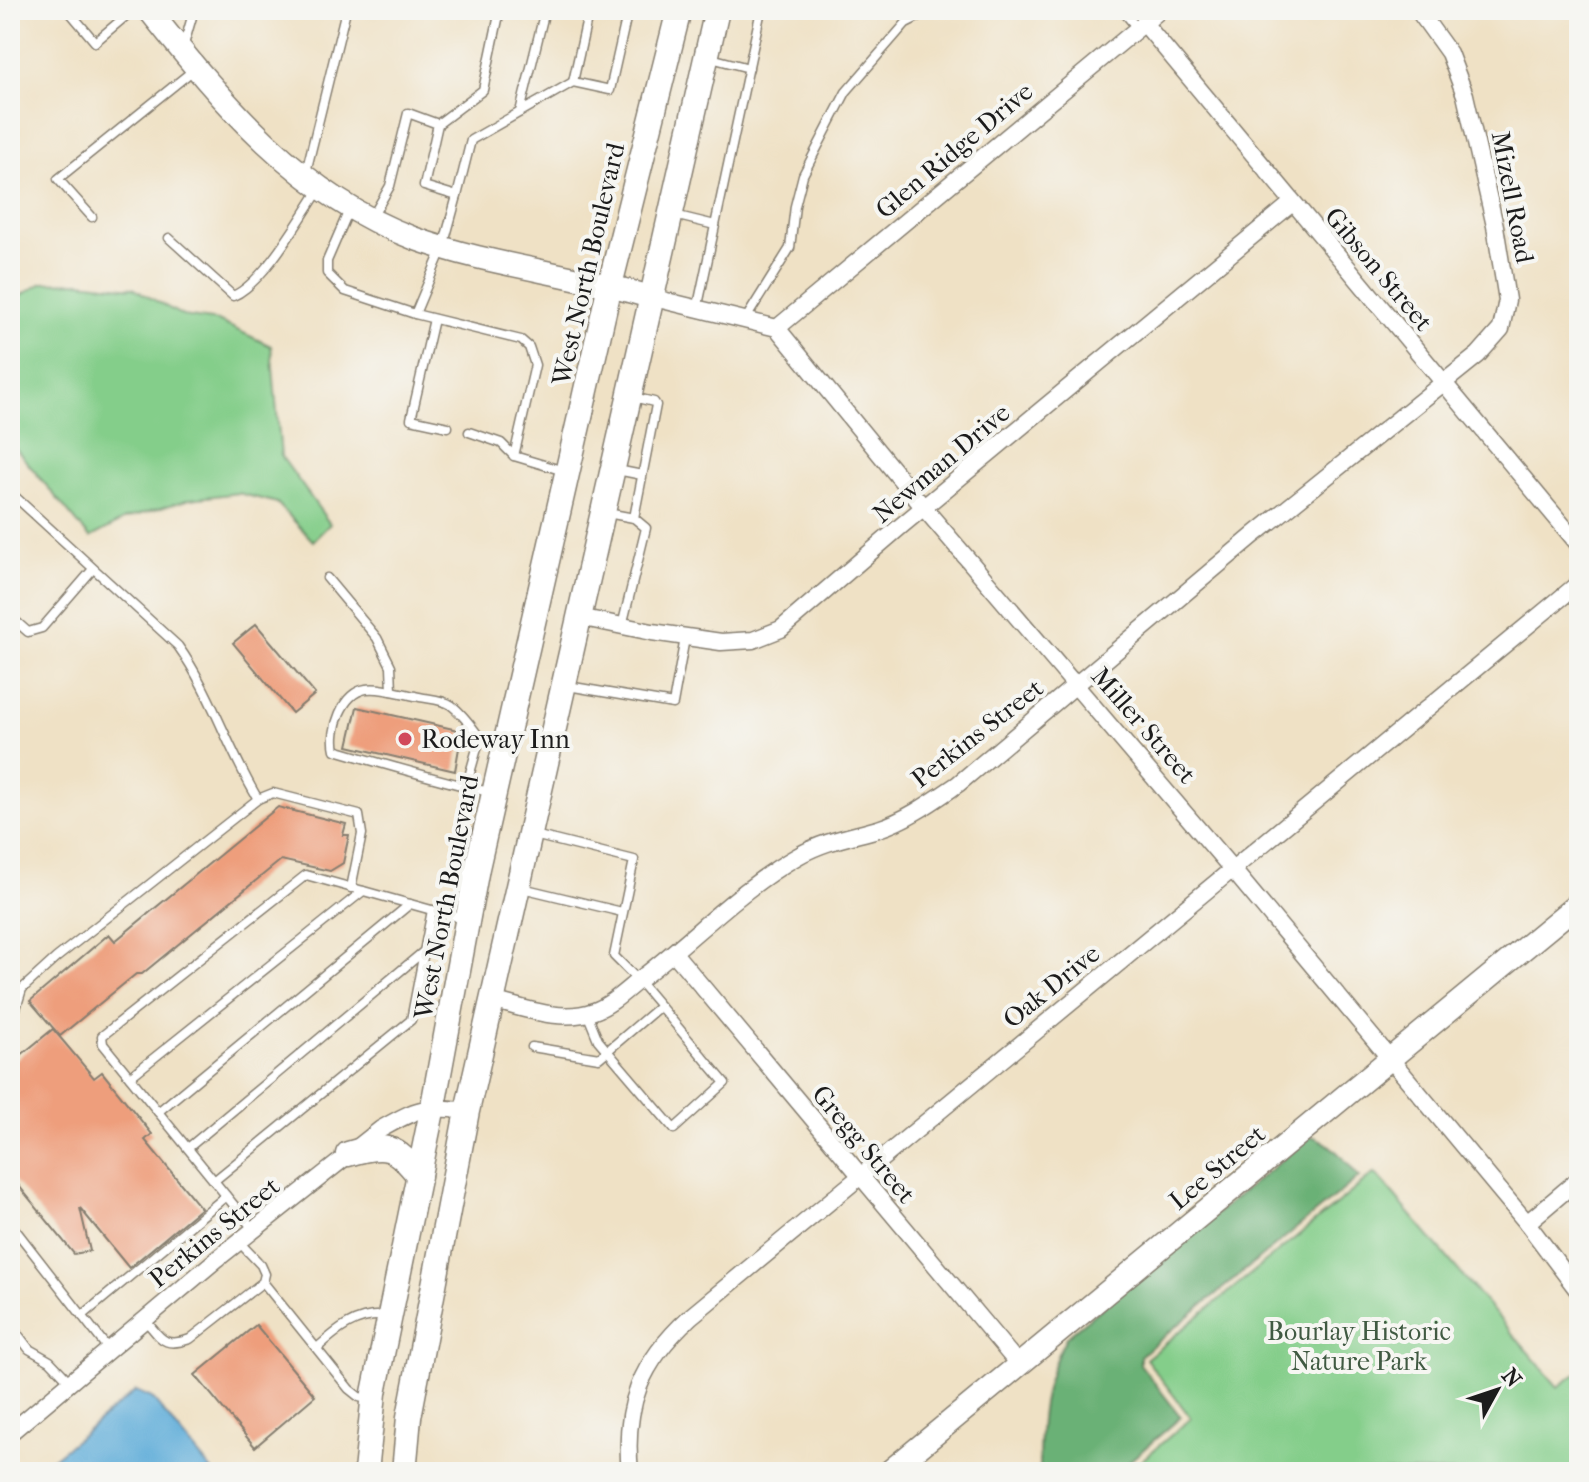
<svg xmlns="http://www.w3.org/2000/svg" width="1589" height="1482" font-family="'IM FELL French Canon',serif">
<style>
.green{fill:#84ce8a;stroke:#507553;stroke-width:2}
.forest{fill:#6bb176;stroke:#446649;stroke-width:2}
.water{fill:#60add9;stroke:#3e647a;stroke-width:2}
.building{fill:#ee9e7b}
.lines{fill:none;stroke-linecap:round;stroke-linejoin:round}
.lane-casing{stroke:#867e70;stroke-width:11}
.street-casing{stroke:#867e70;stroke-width:19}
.secondary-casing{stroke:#867e70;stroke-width:25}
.primary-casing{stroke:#867e70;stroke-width:27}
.lane{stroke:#fff;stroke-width:8}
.street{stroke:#fff;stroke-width:16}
.secondary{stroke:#fff;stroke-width:22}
.primary{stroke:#fff;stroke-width:24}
.poi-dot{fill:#d1495b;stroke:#f6f6f2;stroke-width:3}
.labels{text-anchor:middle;stroke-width:8;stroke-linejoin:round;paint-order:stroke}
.street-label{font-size:26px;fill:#1c1c1c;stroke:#f6f6f2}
.poi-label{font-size:26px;fill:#1c1c1c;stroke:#f6f6f2;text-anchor:start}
.park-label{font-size:26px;fill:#405a42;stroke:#f6f6f2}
</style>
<rect width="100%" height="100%" fill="#f6f6f2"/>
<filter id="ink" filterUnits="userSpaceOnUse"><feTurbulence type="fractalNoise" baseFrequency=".0125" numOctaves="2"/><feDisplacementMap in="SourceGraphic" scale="16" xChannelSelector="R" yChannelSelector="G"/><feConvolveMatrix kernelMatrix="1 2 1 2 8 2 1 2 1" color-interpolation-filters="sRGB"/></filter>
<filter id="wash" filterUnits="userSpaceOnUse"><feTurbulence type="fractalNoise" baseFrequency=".006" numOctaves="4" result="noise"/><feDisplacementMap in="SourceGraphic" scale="32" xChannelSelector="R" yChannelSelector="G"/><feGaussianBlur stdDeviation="1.8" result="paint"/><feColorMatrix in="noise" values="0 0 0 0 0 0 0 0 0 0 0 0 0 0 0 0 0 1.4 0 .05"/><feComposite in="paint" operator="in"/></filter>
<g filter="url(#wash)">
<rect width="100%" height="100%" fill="#efe1c5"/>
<g class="green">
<polygon points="80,282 133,288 183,316 218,321 271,346 281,456 330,524 313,541 277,503 238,493 190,499 125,519 90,538 10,442 10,302 42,283"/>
<polygon points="1375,1173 1558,1387 1579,1372 1579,1472 1128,1472 1191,1418 1146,1359"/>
</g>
<path class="forest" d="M1311,1136C1331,1141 1346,1162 1359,1177L1140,1356V1364L1181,1417L1117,1472H1039C1039,1420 1041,1384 1066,1337Z"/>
<polygon class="water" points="136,1391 152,1398 213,1472 36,1472"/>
<g id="blocks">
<g class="building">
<polygon points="256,624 315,694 292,713 233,643"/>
<polygon points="357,707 462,731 455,771 348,746"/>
<polygon points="278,807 346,824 343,835 349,835 343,863 330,871 281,860 142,974 136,974 60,1036 30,1001 109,934 115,941"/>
<polygon points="53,1029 94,1078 102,1072 152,1134 145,1140 201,1208 129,1268 80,1208 90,1251 74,1254 10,1175 10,1064"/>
<polygon points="256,1325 315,1396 255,1447 195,1375"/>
</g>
</g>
</g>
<g filter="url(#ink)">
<use href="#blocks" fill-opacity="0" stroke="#867e70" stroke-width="2"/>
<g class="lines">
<defs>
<g id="lane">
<polyline points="68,10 95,42 133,10"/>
<polyline points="1122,10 1138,29"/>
<polyline points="183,48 194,10"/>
<polyline points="711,58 749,68"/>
<polyline points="573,82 589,10"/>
<polyline points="520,112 545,10"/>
<polyline points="438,124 483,90 500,10"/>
<polyline points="306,172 346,10"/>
<polyline points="457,196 471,140 573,82 610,90 628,10"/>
<polyline points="349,210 327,261 327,273 345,291 415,314"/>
<polyline points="674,215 715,225"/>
<polyline points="92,217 58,179 196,68"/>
<polyline points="371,219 390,186 408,113 438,124 424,186 457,196 443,247 415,314 521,340 529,347 535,365 514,456 564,471"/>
<path d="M169,238L233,296C264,283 301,217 320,189"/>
<polyline points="697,310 761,10"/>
<polyline points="434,319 411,419 448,427"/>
<polyline points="745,320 790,248 795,206 803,175 846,92 906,23 932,10"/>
<polyline points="633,397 654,402 656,405 634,518"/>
<polyline points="469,432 501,443 514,456"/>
<polyline points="617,470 642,475"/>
<path d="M10,492L178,646C211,692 228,750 258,799"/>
<polyline points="607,513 634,518 646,528 622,626"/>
<polyline points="327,578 377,638 391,666 392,691"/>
<polyline points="10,616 28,632 42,628 93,569"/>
<polyline points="568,686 673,704 685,638"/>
<path d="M466,787L480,738C472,727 463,714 451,705C442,699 426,699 415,696C400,693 381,687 366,689C342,693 330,730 335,750C386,765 437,780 489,792"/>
<polyline points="534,835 634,860 614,956 638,980 725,1083 674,1129 598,1040 587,1013"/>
<polyline points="522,888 622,912"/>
<polyline points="10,1028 22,989 56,958 258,799 273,793 359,815 362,834 351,888"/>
<polyline points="532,1047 599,1058 660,1006"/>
<polyline points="130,1077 363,891"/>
<polyline points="158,1112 410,904"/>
<polyline points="188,1148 423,952"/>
<polyline points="214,1181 411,1020 432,910"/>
<polyline points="10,1223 109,1350"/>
<polyline points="254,1230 103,1044 102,1036 306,875 464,919"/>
<polyline points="263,1282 349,1389 359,1397 372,1400"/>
<polyline points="82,1316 226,1196"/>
<path d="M145,1320C162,1339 163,1348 190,1339L263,1282L265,1274L261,1265L239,1242"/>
<polyline points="10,1324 29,1349 50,1361 70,1382"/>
<path d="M317,1348C337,1330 356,1314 385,1316"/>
</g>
<g id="street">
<polyline points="1144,23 1579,545"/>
<polyline points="650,297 777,328 924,508 1233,870 1527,1223 1579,1292"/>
<polyline points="777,328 1160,10"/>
<polyline points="579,617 652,632 721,642 753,640 781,629 901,526 1292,203"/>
<polyline points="674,953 1019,1365"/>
<path d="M492,1000C524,1008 561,1023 594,1011C612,1005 628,988 644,976C695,937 741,888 798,856C824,841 850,837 878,829C907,820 933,801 958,784L1254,535L1478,355L1501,329L1507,300L1495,226L1465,95L1449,53L1418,10"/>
<polyline points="1527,1223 1579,1179"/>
<path d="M10,1433L217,1259L381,1129C418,1108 425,1105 467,1111"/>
<path d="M630,1472C623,1405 641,1362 690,1317L1579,583"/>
</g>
<g id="secondary">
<path d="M149,10C222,102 300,196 413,238C490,266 573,273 650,297"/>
<polyline points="889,1472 1579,903"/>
</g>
<g id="primary">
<path d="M348,1154C386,1143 395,1145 419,1176"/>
<polyline points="366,1472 374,1393 433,1106 477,868 610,285 679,10"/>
<polyline points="404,1472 409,1417 467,1111 717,10"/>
</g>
</defs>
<use href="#lane" class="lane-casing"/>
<use href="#street" class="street-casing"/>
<use href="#secondary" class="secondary-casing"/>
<use href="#primary" class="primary-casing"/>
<use href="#lane" class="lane"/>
<use href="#street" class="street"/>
<use href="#secondary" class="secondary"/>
<use href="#primary" class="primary"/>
</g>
</g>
<circle class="poi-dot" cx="405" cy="739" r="8"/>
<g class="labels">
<g class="street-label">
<text transform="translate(954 150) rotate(-40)" y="9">Glen Ridge Drive</text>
<text transform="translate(1513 197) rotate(79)" y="9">Mizell Road</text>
<text transform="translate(588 264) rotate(-77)" y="9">West North Boulevard</text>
<text transform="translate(1379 269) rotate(50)" y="9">Gibson Street</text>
<text transform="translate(941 463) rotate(-40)" y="9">Newman Drive</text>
<text transform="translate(1144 725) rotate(49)" y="9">Miller Street</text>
<text transform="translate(977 733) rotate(-38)" y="9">Perkins Street</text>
<text transform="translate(446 897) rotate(-79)" y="9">West North Boulevard</text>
<text transform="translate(1051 986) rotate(-39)" y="9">Oak Drive</text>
<text transform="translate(864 1144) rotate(50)" y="9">Gregg Street</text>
<text transform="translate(1217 1167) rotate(-40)" y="9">Lee Street</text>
<text transform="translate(214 1232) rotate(-39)" y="9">Perkins Street</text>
</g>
<g class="poi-label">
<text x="421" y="748">Rodeway Inn</text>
</g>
<g class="park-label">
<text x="1359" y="1340">Bourlay Historic<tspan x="1359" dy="30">Nature Park</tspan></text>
</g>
</g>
<rect width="1589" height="1482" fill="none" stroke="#f6f6f2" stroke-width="40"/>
<g transform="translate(1497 1390) rotate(50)" stroke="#f6f6f2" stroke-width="6" paint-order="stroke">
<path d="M0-6L14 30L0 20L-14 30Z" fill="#1c1c1c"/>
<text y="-12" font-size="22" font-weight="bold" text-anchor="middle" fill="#1c1c1c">N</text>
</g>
</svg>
